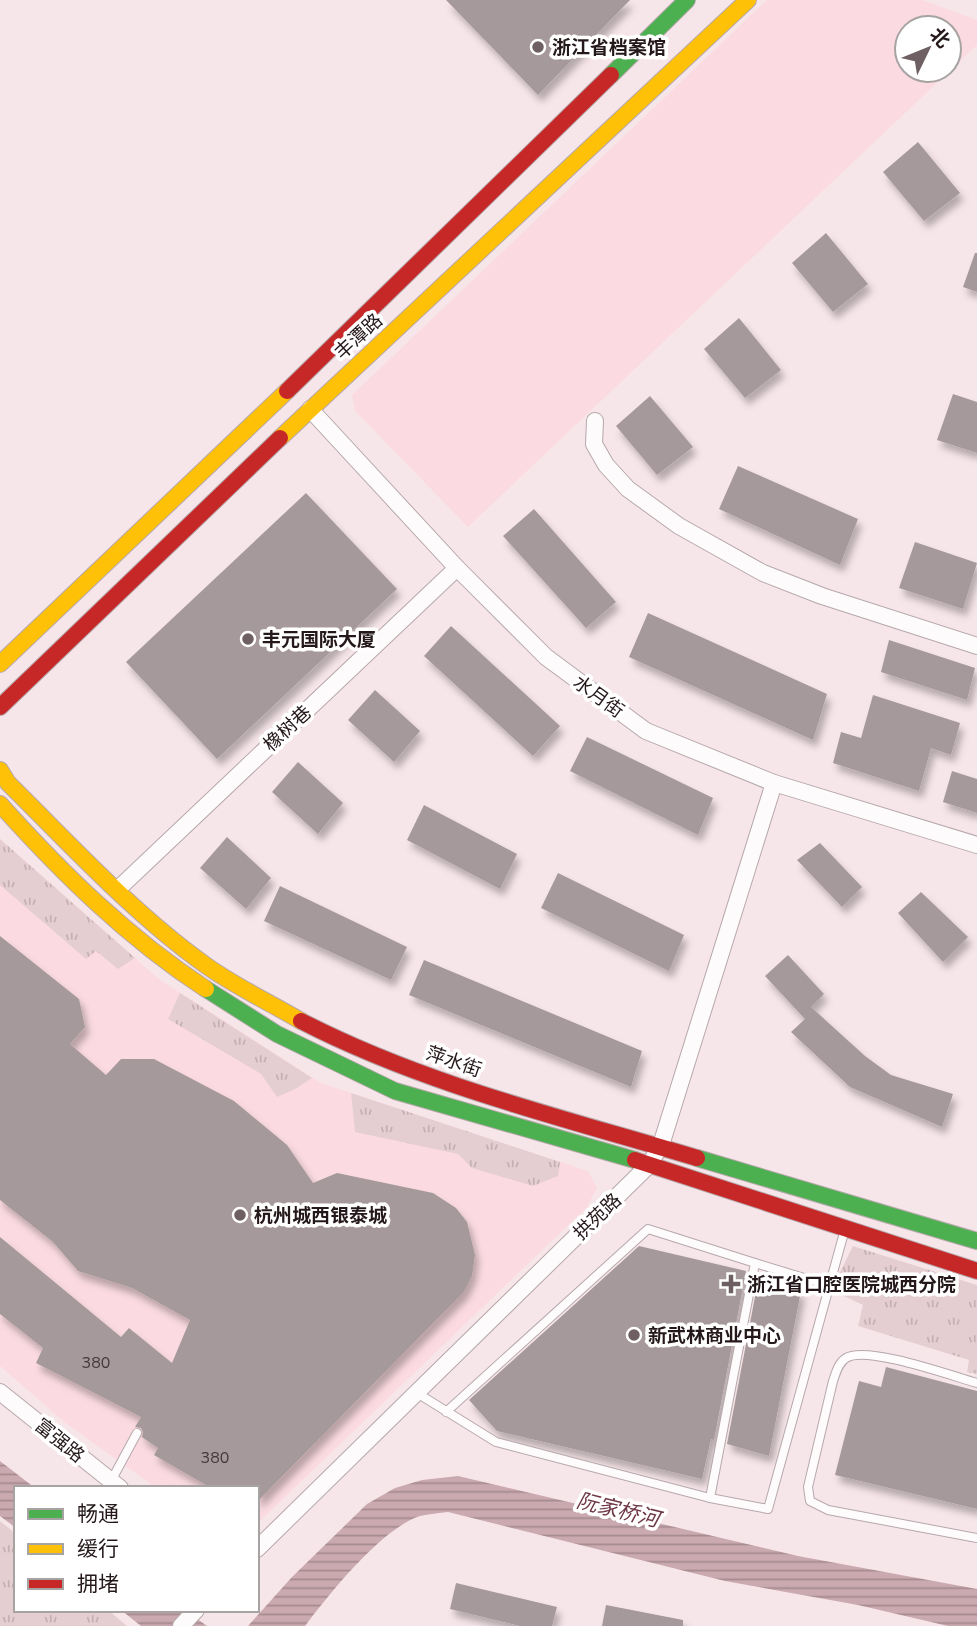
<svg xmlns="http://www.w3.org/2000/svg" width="977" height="1626" font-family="'Nunito Sans','Noto Sans SC',sans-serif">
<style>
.built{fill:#fbdbe1;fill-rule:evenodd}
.grass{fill:url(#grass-tufts)}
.water{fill:url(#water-rules)}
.building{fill:#a6999b;filter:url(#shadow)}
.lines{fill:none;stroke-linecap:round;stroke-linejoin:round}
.lane-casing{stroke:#b6a8ab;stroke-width:10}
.street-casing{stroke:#b6a8ab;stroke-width:18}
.fast-casing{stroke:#b6a8ab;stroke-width:18}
.slow-casing{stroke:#b6a8ab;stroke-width:18}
.jam-casing{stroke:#b6a8ab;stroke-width:18}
.lane{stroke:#fefbfc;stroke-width:8}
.street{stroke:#fefbfc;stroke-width:16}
.fast{stroke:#4caf50;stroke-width:16}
.slow{stroke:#ffc107;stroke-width:16}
.jam{stroke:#c62828;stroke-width:16}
.poi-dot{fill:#6e6062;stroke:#fff;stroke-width:2.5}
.labels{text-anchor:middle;stroke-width:7;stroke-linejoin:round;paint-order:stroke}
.number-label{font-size:16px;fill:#44383a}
.poi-label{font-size:19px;font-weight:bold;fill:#24181a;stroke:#fff;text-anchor:start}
.street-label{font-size:19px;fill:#24181a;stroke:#fff}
.water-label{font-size:21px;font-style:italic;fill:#6e3745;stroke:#fff}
</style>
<defs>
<pattern id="grass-tufts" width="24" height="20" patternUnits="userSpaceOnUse" patternTransform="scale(1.75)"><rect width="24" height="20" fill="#e5ced2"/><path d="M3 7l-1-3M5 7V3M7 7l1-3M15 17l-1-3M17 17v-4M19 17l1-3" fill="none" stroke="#c4b0b4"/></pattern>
<pattern id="water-rules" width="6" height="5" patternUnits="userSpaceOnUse" patternTransform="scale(1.75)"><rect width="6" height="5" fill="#caaab0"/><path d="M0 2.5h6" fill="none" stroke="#a4898e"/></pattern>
<filter id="shadow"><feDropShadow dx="4" dy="7" stdDeviation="3.5" flood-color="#0004"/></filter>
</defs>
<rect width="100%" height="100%" fill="#f7e6e9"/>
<g class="built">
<path d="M767,0H923L977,20V45L468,527L355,411L352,395ZM907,28H949V70H907Z"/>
<polygon points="0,839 159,979 321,1083 588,1171 597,1188 587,1207 257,1524 257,1488 156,1488 64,1422 0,1366"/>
</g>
<g class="grass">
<polygon points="0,839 135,958 118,969 96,951 86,959 0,885"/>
<polygon points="180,993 312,1078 295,1089 277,1097 261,1074 168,1019"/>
<polygon points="351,1093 560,1162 558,1176 533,1186 472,1168 458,1154 355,1132"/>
<polygon points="853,1246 977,1285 977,1374 967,1372 969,1360 858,1326 863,1305 831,1290"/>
<polygon points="0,1521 16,1534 16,1610 108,1610 127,1626 0,1626"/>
</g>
<g class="water">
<polygon points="0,1461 35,1488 16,1488 16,1528 0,1516"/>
<path d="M458,1476L798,1556L977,1589V1626H948L858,1605L725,1581L448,1512C439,1513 429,1514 420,1516C381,1529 330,1593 305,1626H248L292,1577L367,1504L395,1488L422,1480Z"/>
<polygon points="121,1610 185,1610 207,1626 141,1626"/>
</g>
<g class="building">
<polygon points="446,0 630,0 538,95"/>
<polygon points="918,142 960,193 924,221 883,172"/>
<polygon points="826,233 868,284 833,312 792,263"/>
<polygon points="975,253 977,253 977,292 963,287"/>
<polygon points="739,318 781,370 745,398 704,349"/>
<polygon points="953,394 977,402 977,453 937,440"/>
<polygon points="650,396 693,447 657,475 616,426"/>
<polygon points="738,466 858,519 840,565 719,509"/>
<polygon points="306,493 397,589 217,759 126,662"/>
<polygon points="534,509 616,602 586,628 503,536"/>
<polygon points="915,542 977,563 963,609 899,588"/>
<polygon points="648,613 827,694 813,740 629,657"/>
<polygon points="451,626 560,726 533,756 424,656"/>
<polygon points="889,640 975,668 967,700 881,672"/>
<polygon points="375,690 420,731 394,762 348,720"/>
<polygon points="873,695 960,723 951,755 931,748 919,791 833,763 841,732 861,738"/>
<polygon points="587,737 713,798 698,835 570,771"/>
<polygon points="298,762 343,803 318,834 272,792"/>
<polygon points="952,771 977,779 977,813 943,802"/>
<polygon points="424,805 517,854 500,889 407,840"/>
<polygon points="227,837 271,878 246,909 200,868"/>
<polygon points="820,843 862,887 842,907 797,860"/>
<polygon points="558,873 684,935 669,971 541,908"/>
<polygon points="280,886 407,947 391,980 264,921"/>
<polygon points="921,892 968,937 943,962 898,913"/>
<polygon points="0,936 79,999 85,1027 70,1044 106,1075 121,1059 154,1059 234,1101 287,1145 313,1183 337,1173 433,1193 456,1208 467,1222 475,1255 472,1276 464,1292 257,1502 257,1488 211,1488 154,1455 158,1448 142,1437 143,1432 141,1428 135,1427 141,1417 36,1363 43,1348 0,1314 0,1237 121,1337 129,1328 172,1363 190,1320 132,1288 78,1271 53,1242 0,1200"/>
<polygon points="788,955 824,994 811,1007 865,1056 891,1075 953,1094 942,1127 850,1087 791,1032 805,1019 765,976"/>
<polygon points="424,960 642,1051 631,1087 409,995"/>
<polygon points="639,1246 746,1271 714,1440 711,1439 702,1479 497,1431 469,1400"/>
<polygon points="758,1281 801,1291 769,1456 727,1444"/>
<polygon points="886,1367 977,1391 977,1509 835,1475 859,1381 881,1387"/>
<polygon points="456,1583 557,1607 552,1626 520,1626 450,1609"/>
<polygon points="606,1605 683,1620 683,1626 602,1626"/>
</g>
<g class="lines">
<defs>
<g id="lane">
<polyline points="755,1263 830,1286"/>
<path d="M977,1383C952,1376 866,1345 846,1358C838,1363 836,1373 833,1381L808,1487L810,1501L828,1510L977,1538"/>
<polyline points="417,1393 496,1442 710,1498 755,1263 648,1229 446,1412"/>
<polyline points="111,1481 137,1433"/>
<polyline points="710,1498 768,1509 845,1229"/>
</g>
<g id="street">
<polyline points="310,409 457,568 546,657 646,731 774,783 977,845"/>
<polyline points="595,421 594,444 606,465 628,489 679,526 763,573 822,596 977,646"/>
<polyline points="118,889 457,568"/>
<polyline points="0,1392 120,1488"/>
<polyline points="257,1549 649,1165 661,1145 774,783"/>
<polyline points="181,1626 196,1610"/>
</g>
<g id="fast">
<polyline points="611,75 687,0"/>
<polyline points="206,989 277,1034 395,1091 635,1160"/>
<polyline points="697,1158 977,1241"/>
</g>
<g id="slow">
<polyline points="280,438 748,0"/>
<polyline points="0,664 287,391"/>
<path d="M0,770L8,783C70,844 133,913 204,964C234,986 269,1002 301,1021"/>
<path d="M0,804C62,873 128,938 206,989"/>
</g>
<g id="jam">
<polyline points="287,391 611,75"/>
<polyline points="0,707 280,438"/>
<path d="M301,1021C425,1085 564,1118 697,1158"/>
<polyline points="635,1160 977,1271"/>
</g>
</defs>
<use href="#lane" class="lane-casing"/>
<use href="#street" class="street-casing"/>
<use href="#fast" class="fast-casing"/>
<use href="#slow" class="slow-casing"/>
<use href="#jam" class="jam-casing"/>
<use href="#lane" class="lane"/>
<use href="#street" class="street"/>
<use href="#fast" class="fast"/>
<use href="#slow" class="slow"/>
<use href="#jam" class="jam"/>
</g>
<g class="poi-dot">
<circle cx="538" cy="47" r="7"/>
<circle cx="248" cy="639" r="7"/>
<circle cx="240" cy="1215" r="7"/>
<path d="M727.5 1273.5h7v7h7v7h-7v7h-7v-7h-7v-7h7z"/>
<circle cx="634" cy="1335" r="7"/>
</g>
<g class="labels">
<g class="number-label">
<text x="96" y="1368">380</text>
<text x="215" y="1463">380</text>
</g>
<g class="poi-label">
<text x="552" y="54">浙江省档案馆</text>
<text x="262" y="646">丰元国际大厦</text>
<text x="254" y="1222">杭州城西银泰城</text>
<text x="747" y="1291">浙江省口腔医院城西分院</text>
<text x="648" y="1342">新武林商业中心</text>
</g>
<g class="street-label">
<text transform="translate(358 336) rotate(-43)" y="7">丰潭路</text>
<text transform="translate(599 696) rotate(36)" y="7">水月街</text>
<text transform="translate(287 728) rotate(-43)" y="7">橡树巷</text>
<text transform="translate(454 1061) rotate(19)" y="7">萍水街</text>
<text transform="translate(597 1216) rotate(-44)" y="7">拱苑路</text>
<text transform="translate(60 1440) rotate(39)" y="7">富强路</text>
</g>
<g class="water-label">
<text transform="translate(618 1510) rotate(14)" y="7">阮家桥河</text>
</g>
</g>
<rect x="14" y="1486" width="245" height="126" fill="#ffffff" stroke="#a7a3a3" stroke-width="2"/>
<rect x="28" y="1509" width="35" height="10" fill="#4caf50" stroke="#a7a3a3" stroke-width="2"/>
<text x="77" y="1521" font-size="21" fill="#24181a">畅通</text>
<rect x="28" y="1544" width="35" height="10" fill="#ffc107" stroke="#a7a3a3" stroke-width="2"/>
<text x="77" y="1556" font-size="21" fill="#24181a">缓行</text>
<rect x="28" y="1579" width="35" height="10" fill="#c62828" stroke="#a7a3a3" stroke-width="2"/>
<text x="77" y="1591" font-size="21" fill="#24181a">拥堵</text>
<g transform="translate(928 49) rotate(47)"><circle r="33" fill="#ffffff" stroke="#a7a3a3" stroke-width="2"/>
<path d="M0-5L12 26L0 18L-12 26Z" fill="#6e6062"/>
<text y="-10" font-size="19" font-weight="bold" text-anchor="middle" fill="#24181a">北</text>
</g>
</svg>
